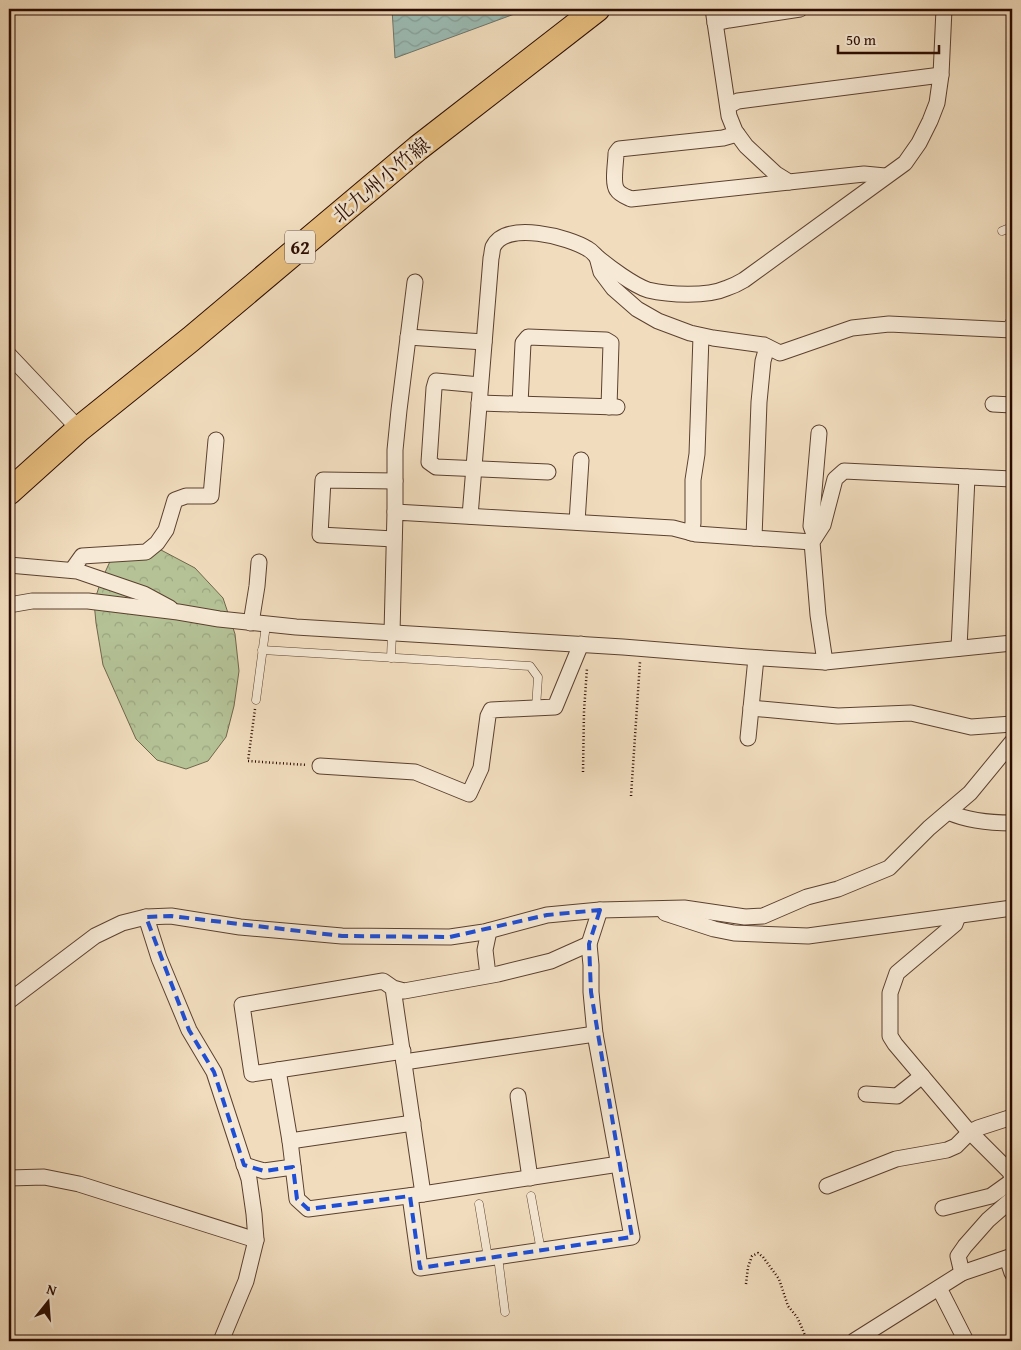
<svg xmlns="http://www.w3.org/2000/svg" width="1021" height="1350" font-family="'Gentium Book Plus','Noto Serif JP',serif">
<style>
.forest{fill:url(#forest-crowns);stroke:#70664b}
.water{fill:url(#water-waves);stroke:#6e756b}
.lines{fill:none;stroke-linecap:round;stroke-linejoin:round}
.lane-casing{stroke:#5c4030;stroke-width:9}
.street-casing{stroke:#5c4030;stroke-width:17}
.primary-casing{stroke:#2b0b00;stroke-width:27}
.path{stroke:#2b0b00;stroke-width:2.5;stroke-dasharray:1 2.5;stroke-linecap:butt}
.lane{stroke:#f6e9d5;stroke-width:8}
.street{stroke:#f6e9d5;stroke-width:15}
.primary{stroke:#e8be7f;stroke-width:25}
.marked{fill:none;stroke:#1d4ed8;stroke-width:4;stroke-dasharray:10 6;stroke-linejoin:round}
.labels{text-anchor:middle;stroke-width:5;stroke-linejoin:round;paint-order:stroke}
.shield{fill:#f6e9d5;stroke:#684e40;stroke-width:1}
.shield-label{font-size:19px;font-weight:bold;fill:#2b0b00}
.street-label{font-size:20px;fill:#2b0b00;stroke:#f6e9d5}
</style>
<defs>
<pattern id="forest-crowns" width="20" height="18" patternUnits="userSpaceOnUse" patternTransform="scale(1.25)"><rect width="20" height="18" fill="#b4c296"/><path d="M2 6a3 3 0 1 1 6 0M12 15a3 3 0 1 1 6 0" fill="none" stroke="#9ba580"/></pattern>
<pattern id="water-waves" width="16" height="10" patternUnits="userSpaceOnUse" patternTransform="scale(1.25)"><rect width="16" height="10" fill="#9bbbb3"/><path d="M0 5q4-4 8 0t8 0" fill="none" stroke="#869f98"/></pattern>
</defs>
<rect width="100%" height="100%" fill="#f1ddbe"/>
<filter id="stains"><feTurbulence type="fractalNoise" baseFrequency=".004" numOctaves="4"/><feColorMatrix values="0 0 0 0 .2 0 0 0 0 .09 0 0 0 0 .02 0 0 0 .5 -.17"/></filter>
<radialGradient id="worn" r=".72"><stop offset=".6" stop-color="#630" stop-opacity="0"/><stop offset="1" stop-color="#630" stop-opacity=".3"/></radialGradient>
<polygon class="forest" points="129,545 161,550 195,568 223,598 235,634 239,671 234,706 226,737 208,761 186,769 157,760 136,739 103,665 96,623 94,602 101,581 113,555"/>
<polygon class="water" points="392,9 528,9 395,58"/>
<g class="lines">
<defs>
<g id="lane">
<polyline points="1002,231 1012,227"/>
<polyline points="1006,329 1012,317"/>
<polyline points="262,650 530,666 538,677 536,708"/>
<polyline points="391,658 392,633"/>
<polyline points="256,700 266,625"/>
<polyline points="531,1196 541,1251"/>
<polyline points="479,1204 488,1258"/>
<polyline points="498,1257 505,1312"/>
</g>
<g id="street">
<polyline points="713,9 729,116 735,131 746,146 776,174 789,182 864,174 885,176"/>
<polyline points="715,23 729,20 800,9"/>
<polyline points="728,106 738,101 941,75"/>
<path d="M737,134L723,138L619,149L616,153C616,162 612,183 617,190C620,195 627,197 631,199L789,182"/>
<polyline points="597,257 601,272 613,288 637,309 658,321 690,333 713,338 764,345 780,353 852,328 889,324 1012,330"/>
<polyline points="408,337 484,342"/>
<polyline points="9,355 79,429"/>
<polyline points="480,385 436,381 434,388 429,462 436,467 548,472"/>
<polyline points="479,403 617,407"/>
<polyline points="520,404 523,343 528,337 606,340 611,343 609,407"/>
<polyline points="993,404 1012,405"/>
<polyline points="395,512 395,450 399,410 415,282"/>
<path d="M470,516L491,258C492,255 492,250 493,247C506,220 569,237 588,249C592,251 594,254 597,257C609,267 633,285 648,290C669,295 707,297 727,288C733,286 739,283 744,280L905,163L919,143L930,121L937,103L941,75L944,9"/>
<polyline points="577,522 581,460"/>
<polyline points="691,533 693,523 693,480 697,454 701,336"/>
<polyline points="815,537 811,526 819,433"/>
<polyline points="754,538 759,402 763,361 767,347"/>
<polyline points="394,539 320,535 323,480 395,481"/>
<polyline points="9,565 77,571 144,594 170,608"/>
<polyline points="72,570 82,556 146,552 157,543 166,530 175,500 186,496 211,496 216,440"/>
<polyline points="9,605 32,601 88,601 178,612 219,619 296,627 623,647 747,657 825,662 1012,643"/>
<polyline points="251,623 257,586 259,562"/>
<polyline points="392,633 395,512 673,528 696,534 812,542"/>
<polyline points="959,648 967,477"/>
<polyline points="825,662 818,615 812,542 823,525 835,479 844,471 1012,479"/>
<polyline points="751,708 838,716 911,713 971,727 1012,724"/>
<polyline points="748,738 756,658"/>
<polyline points="320,766 415,772 469,794 481,768 488,716 491,710 555,707 581,644"/>
<path d="M948,812C968,821 990,823 1012,823"/>
<polyline points="665,913 714,929 734,933 808,936 1012,908"/>
<polyline points="958,916 955,924 897,973 890,993 890,1036 895,1044 965,1127 1010,1172 1012,1178"/>
<polyline points="146,917 159,958 189,1030 214,1072 249,1179 254,1214 256,1240 246,1281 221,1341"/>
<polyline points="488,975 485,950 489,931"/>
<polyline points="393,988 423,1194 308,1209 297,1199 290,1141 278,1070 252,1074 242,1005 383,981 393,988 404,991 498,974 551,961 589,944"/>
<polyline points="9,1001 95,936 122,923 146,917 171,916 240,927 342,936 450,937 484,932 547,915 600,910 684,908 745,917 763,916 807,897 838,889 889,868 929,828 970,793 1012,742"/>
<polyline points="404,1062 595,1034"/>
<polyline points="278,1070 403,1051"/>
<polyline points="866,1094 897,1096 922,1076"/>
<polyline points="518,1096 530,1178"/>
<polyline points="290,1141 413,1123"/>
<polyline points="244,1165 264,1171 293,1167"/>
<polyline points="9,1178 44,1177 79,1184 256,1240"/>
<polyline points="827,1186 896,1159 947,1150 956,1146 970,1132 978,1128 1012,1117"/>
<polyline points="423,1194 619,1164"/>
<polyline points="410,1196 420,1268 632,1237 595,1034 591,992 591,965 589,944 600,910"/>
<polyline points="943,1208 991,1196 1012,1181"/>
<polyline points="1007,1258 1012,1273"/>
<polyline points="962,1273 958,1256 965,1246 988,1220 1012,1199"/>
<polyline points="939,1288 966,1341"/>
<polyline points="854,1341 962,1273 1012,1256"/>
</g>
<polyline id="primary" points="9,492 79,429 191,339 418,148 597,9"/>
</defs>
<use href="#lane" class="lane-casing"/>
<use href="#street" class="street-casing"/>
<use href="#primary" class="primary-casing"/>
<g class="path">
<polyline points="255,709 248,761 307,765"/>
<polyline points="583,772 584,711 587,668"/>
<polyline points="631,796 640,662"/>
<polyline points="746,1284 748,1267 752,1256 758,1253 763,1257 779,1279 788,1306 797,1317 802,1328 807,1341"/>
</g>
<use href="#lane" class="lane"/>
<use href="#street" class="street"/>
<use href="#primary" class="primary"/>
</g>
<path class="marked" d="M600,910L589,944L591,992L632,1237L420,1268L410,1196L308,1209L297,1199L293,1167L264,1171L244,1165L214,1072L189,1030L146,917L171,916L342,936L450,937L547,915Z"/>
<g class="labels">
<rect class="shield" x="285" y="230.5" width="30" height="33" rx="4"/>
<g class="shield-label">
<text x="300" y="254">62</text>
</g>
<g class="street-label">
<text transform="translate(381 180) rotate(-40)" y="7">北九州小竹線</text>
</g>
</g>
<rect width="1021" height="1350" fill="none" stroke="#f1ddbe" stroke-width="30"/>
<rect x="10" y="10" width="1001" height="1330" fill="none" stroke="#2b0b00" stroke-width="2.5"/>
<rect x="15" y="15" width="991" height="1320" fill="none" stroke="#2b0b00"/>
<g transform="translate(48 1302) rotate(17)" stroke="#f6e9d5" stroke-width="4" paint-order="stroke">
<path d="M0-4L9 19L0 12L-9 19Z" fill="#2b0b00"/>
<text y="-8" font-size="14" font-weight="bold" text-anchor="middle" fill="#2b0b00">N</text>
</g>
<path d="M838 45v8h101v-8" fill="none" stroke="#2b0b00" stroke-width="2.5"/>
<text x="846" y="45" font-size="15" fill="#2b0b00" stroke="#f6e9d5" stroke-width="4" paint-order="stroke">50 m</text>
<rect width="100%" height="100%" filter="url(#stains)"/>
<rect width="100%" height="100%" fill="url(#worn)"/>
</svg>
